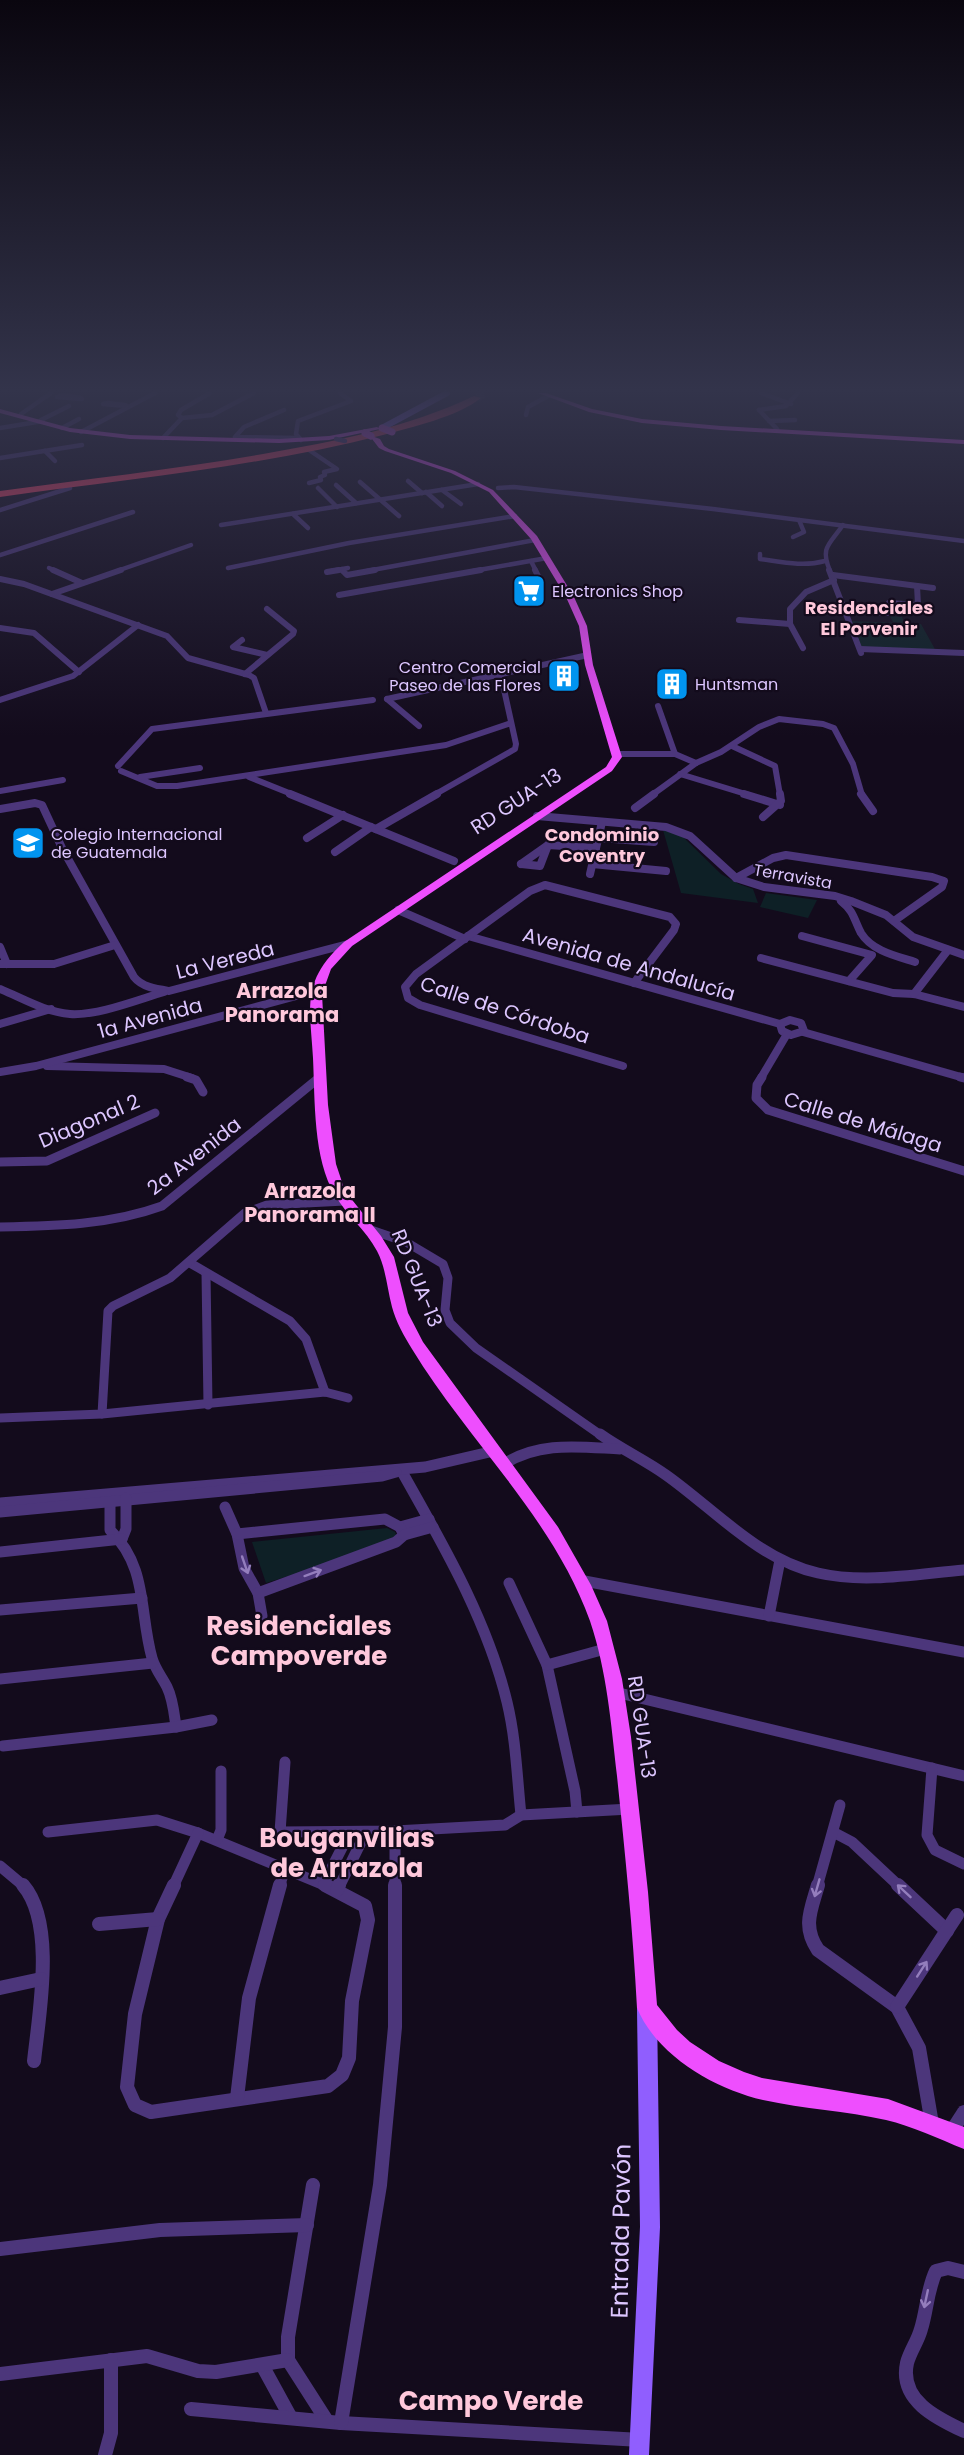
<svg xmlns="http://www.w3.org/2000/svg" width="964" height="2455" font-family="Poppins,sans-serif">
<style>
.green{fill:#0e2026}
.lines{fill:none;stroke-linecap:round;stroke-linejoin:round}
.highway-tunnel{stroke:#31273e;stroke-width:8;stroke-dasharray:8 4.5;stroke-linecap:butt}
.street-far5{stroke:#4c367b;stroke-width:4.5}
.street-far4{stroke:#4c367b;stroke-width:6}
.street-far3{stroke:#4c367b;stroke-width:8}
.street-far2{stroke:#4c367b;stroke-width:9}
.street-far1{stroke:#4c367b;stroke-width:11}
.street{stroke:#4c367b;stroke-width:14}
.secondary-far1{stroke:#905efe;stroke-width:6}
.secondary{stroke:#905efe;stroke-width:20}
.primary{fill:#ee4efe;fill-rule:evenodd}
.highway{fill:#fe4266;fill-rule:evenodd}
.street-bridge{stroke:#4c367b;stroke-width:4.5}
.primary-bridge{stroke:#ee4efe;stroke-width:7}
.oneway{stroke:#947ebd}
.labels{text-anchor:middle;stroke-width:4.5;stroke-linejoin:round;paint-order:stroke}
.far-poi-label{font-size:16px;fill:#ddc6ff;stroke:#130b1c;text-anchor:start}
.far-street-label{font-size:16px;fill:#ddc6ff;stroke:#130b1c}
.far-neighbourhood-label{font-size:18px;font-weight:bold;fill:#ffc8db;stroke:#130b1c}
.street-label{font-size:20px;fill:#ddc6ff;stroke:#130b1c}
.neighbourhood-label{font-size:21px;font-weight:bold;fill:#ffc8db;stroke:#130b1c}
.near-street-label{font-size:24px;fill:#ddc6ff;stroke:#130b1c}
.near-neighbourhood-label{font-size:26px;font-weight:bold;fill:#ffc8db;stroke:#130b1c}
</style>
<rect width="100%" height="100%" fill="#130b1c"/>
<g class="green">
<polygon points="890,616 902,617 905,624 921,624 936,651 860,649 848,621 904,623 893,622"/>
<polygon points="663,830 681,835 721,874 739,884 753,889 758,903 681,893"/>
<polygon points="766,893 817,900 808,918 760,907"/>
<polygon points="387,1528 395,1532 397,1537 391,1544 266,1583 252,1542"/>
</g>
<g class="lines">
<polyline class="highway-tunnel" points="477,398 485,393"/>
<g class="street-far5">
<polyline points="761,393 791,404"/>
<polygon points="62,395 81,398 82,399 57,397"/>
<polygon points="108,403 125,405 127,406 103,404"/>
<polyline points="284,410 244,427 235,437 298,438"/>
<polyline points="759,410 786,406 798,393"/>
<polyline points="759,410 777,429"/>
<polyline points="21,414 51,393"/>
<polyline points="526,415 528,407 548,396"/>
<polyline points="182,418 178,415 181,410 210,393"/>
<polyline points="41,420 69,406"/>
<polyline points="769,421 795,420"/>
<polyline points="0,428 43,421"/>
<polyline points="62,428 79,419"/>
<polyline points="81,432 155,393"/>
<polyline points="163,438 182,418 212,415 254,393"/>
<polyline points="301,440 296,434 298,421 351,401 340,393"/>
<polyline points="309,450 337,469 324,472 325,475 320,477 321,480 309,483"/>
<polyline points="45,451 55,461"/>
<polyline points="0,458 82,445"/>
<polyline points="408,481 422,493"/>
<polyline points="360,482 399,516"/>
<polyline points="336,485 356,503"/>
<polyline points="318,488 337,507"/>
<polyline points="498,488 514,487 713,509 964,541"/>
<polyline points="442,490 461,504"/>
<polyline points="426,492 442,506"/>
<polyline points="0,510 70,488"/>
<polyline points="293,514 308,528"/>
<polyline points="221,525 478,484"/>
<polyline points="793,537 804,532 799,520"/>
<path d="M760,554V559C782,562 803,567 825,561"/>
<polyline points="0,555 133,512"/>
<polyline points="531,561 536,571"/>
<polyline points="49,568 56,571"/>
<polyline points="228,568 349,543 515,516"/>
<polyline points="117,571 191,545"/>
<polyline points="331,571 348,568"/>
<polyline points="367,571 535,540"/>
<polyline points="473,571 547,558"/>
<path d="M830,571C820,547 829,545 843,525"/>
</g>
<g class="street-far4">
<polyline points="53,570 82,583"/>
<polyline points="342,570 347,575 375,570"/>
<polyline points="535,570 540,580"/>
<polyline points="829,570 861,653"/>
<polyline points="327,572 339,570"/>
<polyline points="833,575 933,588"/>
<polyline points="0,579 24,584 167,636 188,658 249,675 254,678 266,713"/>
<polyline points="52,594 121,570"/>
<polyline points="339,595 481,570"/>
<polyline points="889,603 918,605 917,586"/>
<polyline points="844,611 889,613"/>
<polyline points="739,620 790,624"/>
<polyline points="0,628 34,633 79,672"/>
<polyline points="242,640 233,647 267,655"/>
<polyline points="803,648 790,624 790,609 806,592 834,580"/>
<polyline points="860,649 964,653"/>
<polyline points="245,674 293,634 294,631 267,609"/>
<polyline points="387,699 588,655"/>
<polyline points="387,699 419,726"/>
<polyline points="0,700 73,676 138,625"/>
<polyline points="658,706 675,754"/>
<polyline points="732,746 775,766 780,795"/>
<polyline points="616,754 675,754 696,763"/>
<polyline points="118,766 152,729 373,700"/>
<polyline points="121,771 157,786 177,786 446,745 511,723"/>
<polyline points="680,774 749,795"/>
<polyline points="140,777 200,768"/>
<polyline points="249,777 294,795"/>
<polyline points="0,791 63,780"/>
<polyline points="434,795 515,749 516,744 501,676"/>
<polyline points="652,795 696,763 721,752 759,727 779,719 823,724 834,728 853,764 862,795"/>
</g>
<g class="street-far3">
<polyline points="290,794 454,861"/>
<polyline points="744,794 780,805"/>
<polyline points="861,794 873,811"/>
<polyline points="635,808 654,794"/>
<path d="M0,809L35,803L42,805L62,848L134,977C142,987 156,989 169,991L348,944"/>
<polyline points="537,816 666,827 690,836 736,878 764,887 835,896 851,901 886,915 913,937 964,955"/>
<polyline points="763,817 781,801 780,794"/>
<polyline points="376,829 437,794"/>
<polyline points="307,838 343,815"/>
<polyline points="599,838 654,842"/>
<polyline points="335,852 371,827"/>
<polyline points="521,864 548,845 596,848"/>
<polyline points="521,864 540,866 548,845"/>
<polyline points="592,864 666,871"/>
<polyline points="590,874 602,822"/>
<polyline points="736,878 773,858 786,855 932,877 944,881 942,887 894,921"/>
<path d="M841,901C854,911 854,920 861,933C872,951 896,956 915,962"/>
<polyline points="398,910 465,939"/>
<polyline points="468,936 780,1024"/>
<polyline points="802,936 872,955 849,981"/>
<polyline points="0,947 7,964"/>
<polyline points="761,958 893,993 914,994 964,1007"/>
<polyline points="0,964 54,964 115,945"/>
<path d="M0,989C22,998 45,1012 70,1014C97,1016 137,1000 164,992"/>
<polyline points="914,994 948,950"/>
<polygon points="790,1020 801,1023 804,1031 791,1035 782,1031 780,1024"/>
<polyline points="0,1024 51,1009"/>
<polyline points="803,1032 964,1078"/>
<polyline points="47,1066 164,1069 192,1078"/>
<polyline points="623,1066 420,1005 408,998 405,987 416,974 530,891 545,885 670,917 676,924 674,930 634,983"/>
<polyline points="0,1072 36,1066 315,991"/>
<polyline points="318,1078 320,1077"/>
<polyline points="761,1078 787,1034"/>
</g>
<g class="street-far2">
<polyline points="187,1077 196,1080 203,1092"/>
<polyline points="762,1077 757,1085 756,1098 768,1110 964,1171"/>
<polyline points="960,1077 964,1078"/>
<polyline points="0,1162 47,1161 155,1113"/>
<path d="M0,1227C55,1226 110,1225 162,1206L320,1077"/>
<polyline points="371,1230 406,1242 443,1264 448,1278 445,1310 450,1323 476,1348 602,1436"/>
<polyline points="190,1263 290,1321 306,1339 325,1392"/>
<polyline points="206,1273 208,1405"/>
<polyline points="102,1414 108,1311 113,1306 170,1278 245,1213 267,1205 345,1201"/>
<polyline points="0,1418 102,1414 325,1392 348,1398"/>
</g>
<g class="street-far1">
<path d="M600,1434C621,1449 645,1460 666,1475C714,1509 759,1560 818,1573C865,1584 917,1574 964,1570"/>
<path d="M504,1464C540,1441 579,1447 620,1449"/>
<path d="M401,1470C442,1543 487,1619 507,1702C516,1739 517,1777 521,1815"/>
<path d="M110,1499V1530C148,1567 139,1611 152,1658C155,1669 162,1677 167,1687C173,1699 174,1713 176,1727"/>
<polyline points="0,1503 425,1467 494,1451"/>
<polyline points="225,1507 237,1534 244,1568 258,1593 262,1616"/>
<polyline points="0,1512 382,1476 396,1472"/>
<polyline points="400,1527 429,1519"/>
<polyline points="237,1534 385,1519 400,1527 404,1535 396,1542 258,1593"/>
<polyline points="404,1535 433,1527"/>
<polyline points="122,1539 126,1529 126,1498"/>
<polyline points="0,1552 122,1539"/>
<polyline points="579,1580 964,1652"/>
<polyline points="509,1583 547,1665 575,1791 577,1812"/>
<polyline points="0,1610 142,1598"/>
<polyline points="769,1616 780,1560"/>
<polyline points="547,1665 605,1649"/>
<polyline points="0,1679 153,1663"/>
<polyline points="615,1692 964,1776"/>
<polyline points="3,1746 176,1727 212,1720"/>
<polyline points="285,1762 280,1832 395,1831 505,1825 521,1815 630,1809"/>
<polyline points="932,1768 927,1835 935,1850 964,1864"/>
<polyline points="395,1831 395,1887"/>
<polyline points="48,1832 157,1820 198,1833"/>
<polyline points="833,1832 852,1842 900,1887"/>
<polyline points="198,1833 329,1887"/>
<polyline points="217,1840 221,1830 221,1771"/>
<polyline points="0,1866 25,1887"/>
<polyline points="323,1885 350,1832"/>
<polyline points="173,1887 198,1833"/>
<polyline points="279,1887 285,1869"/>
<polyline points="339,1887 366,1832"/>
<polyline points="817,1887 840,1805"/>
</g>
<g class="street">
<path d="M23,1885C56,1923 39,2014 34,2061"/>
<polyline points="174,1885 158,1919 135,2014 127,2087 135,2105 151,2112 328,2086 342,2075 349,2058 352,2001 368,1920 365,1906 325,1885"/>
<path d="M818,1885C811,1910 802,1926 818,1950L897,2007L919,2048L932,2124"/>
<polyline points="898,1885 947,1931"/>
<polyline points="337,1890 339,1885"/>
<polyline points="99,1924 158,1919"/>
<polyline points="0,1988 41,1979"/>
<polyline points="897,2007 957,1915"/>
<polyline points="237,2098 249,1998 280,1885"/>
<polyline points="951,2132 964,2112"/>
<polyline points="313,2185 288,2337 288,2360 327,2421"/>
<polyline points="0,2249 160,2230 307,2225"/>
<path d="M964,2272L948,2268L936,2271C927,2290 927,2310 921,2329C918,2341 910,2351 907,2363C899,2400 936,2418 964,2431"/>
<polyline points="262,2365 291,2418"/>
<polyline points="0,2374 147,2356 198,2371 216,2372 288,2360"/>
<polyline points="191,2409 341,2423 641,2440"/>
<polyline points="341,2423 380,2185 395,2027 395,1885"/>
<polyline points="105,2455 111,2433 111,2360"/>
</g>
<polyline class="secondary-far1" points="382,428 447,393"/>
<polyline class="secondary" points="639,2455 650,2227 647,2009"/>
<g class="primary">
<polygon points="538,393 546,393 592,409 642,419 721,426 964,440 964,444 721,430 642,423 589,412"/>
<polygon points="0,409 70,428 130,435 279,439 329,436 377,427 380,429 329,440 279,443 130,439 70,432 0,413"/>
<path d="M369,435L380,439L384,446L389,449L455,471L493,490L537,536L574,597L587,626L593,665L622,757L612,771L352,946L331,969L322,994L328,1105L336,1164L345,1191L381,1236L394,1257L408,1313L423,1342L558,1527L591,1585L607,1621L622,1679L631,1737L648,1892L657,2005L677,2030L690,2042L719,2061L744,2072L762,2078L888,2099L964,2127V2149C939,2139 912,2126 886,2120C846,2111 804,2109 763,2100C715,2089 657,2056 637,2008C633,1930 625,1853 617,1776C611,1724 607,1671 590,1621C553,1518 468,1441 412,1349C404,1336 396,1322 392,1307C387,1288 386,1268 377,1251C366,1230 347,1216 335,1195C313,1159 315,1100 313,1058C310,1006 301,981 344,942L606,767L612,757L585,665L579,626L566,597L531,539L489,492L451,473L385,451L379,448Z"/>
</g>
<path class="highway" d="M474,396L481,398C457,417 412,427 383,435C258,467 127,479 0,497V491C88,479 176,469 263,454C336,441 407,428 474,396Z"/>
<polyline class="street-bridge" points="336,439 345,441"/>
<g class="primary-bridge">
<polyline points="382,428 392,432"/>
<polyline points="365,433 371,436"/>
</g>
</g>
<defs><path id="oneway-shaft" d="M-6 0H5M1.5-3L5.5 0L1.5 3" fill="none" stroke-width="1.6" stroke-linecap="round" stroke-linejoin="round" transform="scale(1.5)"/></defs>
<g class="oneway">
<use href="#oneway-shaft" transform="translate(245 1565) rotate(71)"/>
<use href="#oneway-shaft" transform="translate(313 1573) rotate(-20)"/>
<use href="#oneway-shaft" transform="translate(817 1888) rotate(106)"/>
<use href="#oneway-shaft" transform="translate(904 1891) rotate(-137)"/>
<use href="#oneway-shaft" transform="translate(922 1969) rotate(-57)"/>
<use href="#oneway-shaft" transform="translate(926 2299) rotate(102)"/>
</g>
<linearGradient id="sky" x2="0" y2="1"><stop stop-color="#0a060f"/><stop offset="0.53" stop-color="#33344b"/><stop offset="1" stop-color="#33344b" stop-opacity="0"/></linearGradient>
<rect width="964" height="736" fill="url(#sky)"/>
<defs>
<symbol id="supermarket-square" viewBox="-11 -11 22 22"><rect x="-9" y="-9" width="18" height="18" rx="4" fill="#0194ef" stroke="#130b1c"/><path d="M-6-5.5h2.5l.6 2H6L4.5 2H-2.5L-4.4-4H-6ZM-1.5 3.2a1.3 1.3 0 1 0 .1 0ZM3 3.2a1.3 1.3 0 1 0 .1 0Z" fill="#fff"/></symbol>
<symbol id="building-square" viewBox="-11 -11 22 22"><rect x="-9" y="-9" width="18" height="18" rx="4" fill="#0194ef" stroke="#130b1c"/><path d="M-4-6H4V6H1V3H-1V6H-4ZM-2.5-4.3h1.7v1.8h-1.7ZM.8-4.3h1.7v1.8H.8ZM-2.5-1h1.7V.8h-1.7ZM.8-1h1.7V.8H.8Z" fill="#fff"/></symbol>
<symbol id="school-square" viewBox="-11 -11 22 22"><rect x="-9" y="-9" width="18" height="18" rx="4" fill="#0194ef" stroke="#130b1c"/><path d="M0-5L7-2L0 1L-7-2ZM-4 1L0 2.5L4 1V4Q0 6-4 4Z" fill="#fff"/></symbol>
</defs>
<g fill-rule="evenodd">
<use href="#supermarket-square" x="510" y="572" width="38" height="38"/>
<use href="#building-square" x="545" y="657" width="38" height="38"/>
<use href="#building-square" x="653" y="665" width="38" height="38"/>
<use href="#school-square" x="9" y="824" width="38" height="38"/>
</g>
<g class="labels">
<g class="far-poi-label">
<text x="552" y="597">Electronics Shop</text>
<text x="541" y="673" text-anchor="end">Centro Comercial<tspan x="541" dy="18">Paseo de las Flores</tspan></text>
<text x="695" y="690">Huntsman</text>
<text x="51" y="840">Colegio Internacional<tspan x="51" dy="18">de Guatemala</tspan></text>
</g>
<g class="far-street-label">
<text transform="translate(793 876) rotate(10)" y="6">Terravista</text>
</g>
<g class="far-neighbourhood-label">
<text x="869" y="614">Residenciales<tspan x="869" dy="21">El Porvenir</tspan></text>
<text x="602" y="841">Condominio<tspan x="602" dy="21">Coventry</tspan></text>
</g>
<g class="street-label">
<text transform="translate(516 801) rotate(-33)" y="7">RD GUA-13</text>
<text transform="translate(225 960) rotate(-14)" y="7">La Vereda</text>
<text transform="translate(629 964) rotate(16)" y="7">Avenida de Andalucía</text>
<text transform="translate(505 1010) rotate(18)" y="7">Calle de Córdoba</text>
<text transform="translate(150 1018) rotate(-15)" y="7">1a Avenida</text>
<text transform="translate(89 1121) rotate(-23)" y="7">Diagonal 2</text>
<text transform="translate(863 1122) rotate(17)" y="7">Calle de Málaga</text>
<text transform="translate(194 1156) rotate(-38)" y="7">2a Avenida</text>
<text transform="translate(417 1278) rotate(68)" y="7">RD GUA-13</text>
<text transform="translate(642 1727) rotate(82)" y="7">RD GUA-13</text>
</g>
<g class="neighbourhood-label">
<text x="282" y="998">Arrazola<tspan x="282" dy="24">Panorama</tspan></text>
<text x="310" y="1198">Arrazola<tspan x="310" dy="24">Panorama II</tspan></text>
</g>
<g class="near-street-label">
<text transform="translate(621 2231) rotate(-89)" y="8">Entrada Pavón</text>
</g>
<g class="near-neighbourhood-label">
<text x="299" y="1635">Residenciales<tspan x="299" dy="30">Campoverde</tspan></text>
<text x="347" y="1847">Bouganvilias<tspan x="347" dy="30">de Arrazola</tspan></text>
<text x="491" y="2410">Campo Verde</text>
</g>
</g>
</svg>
